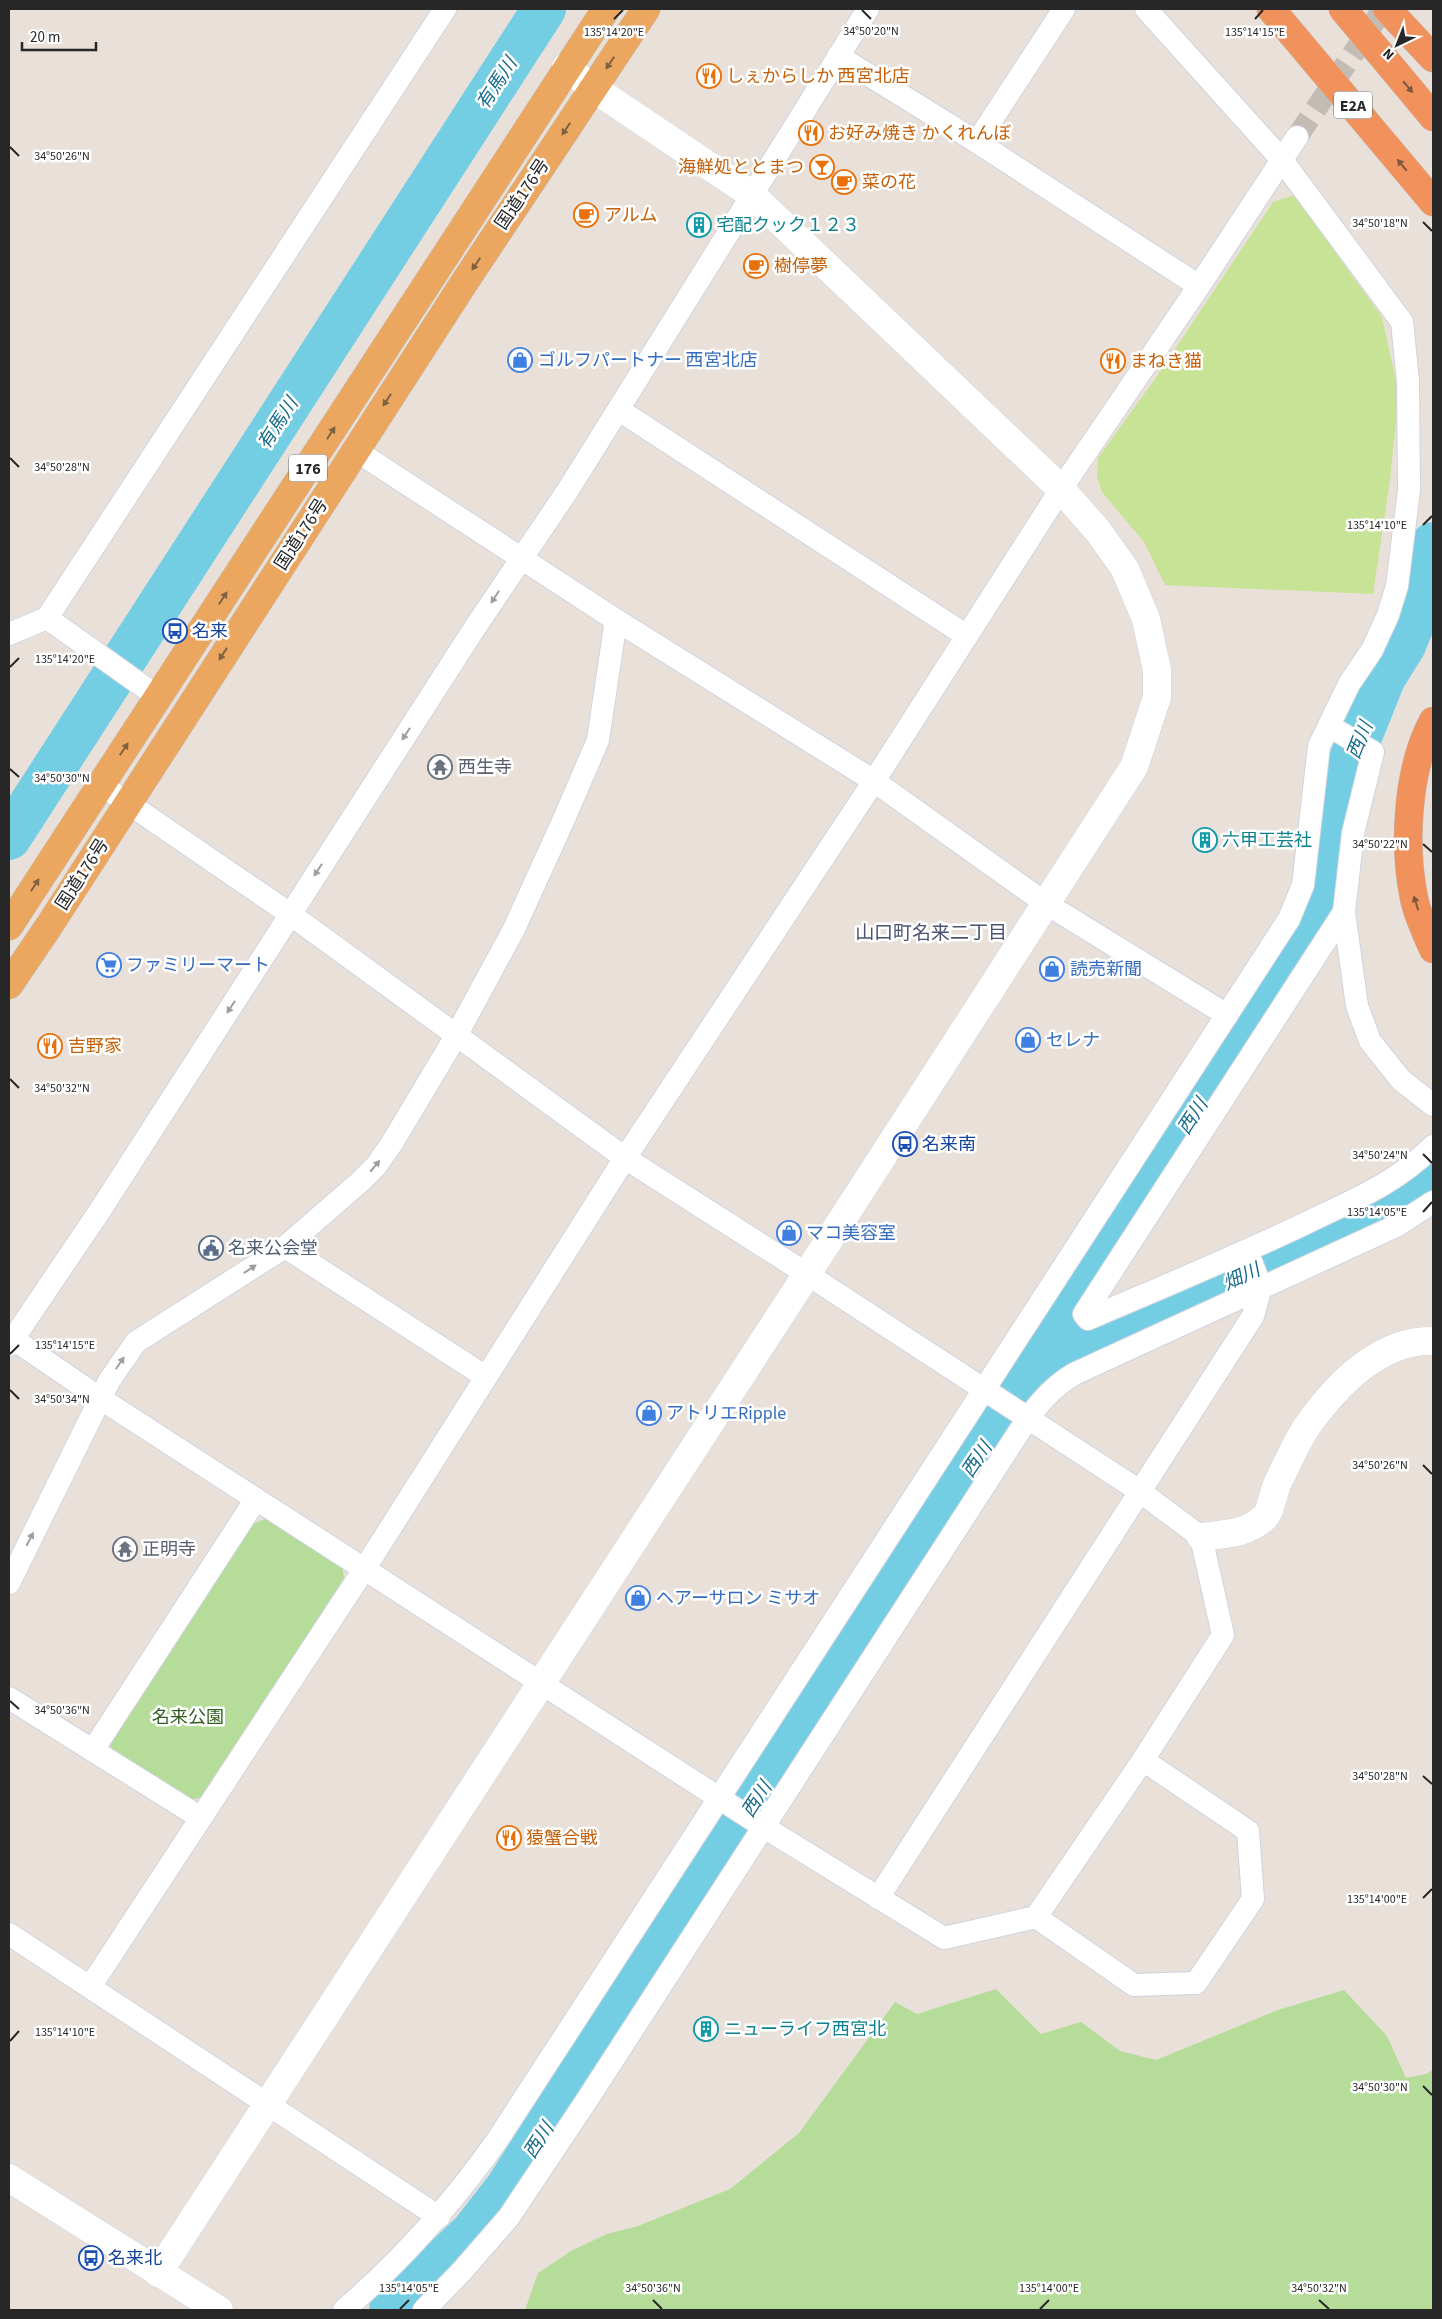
<svg xmlns="http://www.w3.org/2000/svg" width="1442" height="2319" font-family="'Source Sans 3','Noto Sans JP',sans-serif">
<style>
.green{fill:#b5dc99}
.pitch{fill:#c7e395}
.lines{fill:none;stroke-linecap:round;stroke-linejoin:round}
.river{stroke:#73cee4;stroke-width:44}
.minor-tunnel{stroke:#c2bcb5;stroke-width:22;stroke-dasharray:22 11;stroke-linecap:butt}
.minor-casing{stroke:#cfd3df;stroke-width:24}
.tertiary-casing{stroke:#cfd3df;stroke-width:29}
.trunk-casing{stroke:#c3c3c3;stroke-width:29}
.motorway-casing{stroke:#c3c3c3;stroke-width:29}
.minor{stroke:#fff;stroke-width:22}
.tertiary{stroke:#fff;stroke-width:28}
.trunk{stroke:#eba75f;stroke-width:28}
.motorway{stroke:#f1915c;stroke-width:28}
.oneway{fill:#7f6140}
.oneway2{fill:#82573f}
.oneway3{fill:#9e9e9e}
.ticks{fill:none;stroke:#272727;stroke-width:2}
.labels{text-anchor:middle;stroke-width:5;stroke-linejoin:round;paint-order:stroke}
.shield{fill:#fff;stroke:#686868;stroke-width:1}
.shield-label{font-size:16px;font-weight:bold;fill:#272727}
.food-label{font-size:18px;fill:#c56008;stroke:#fff;text-anchor:start}
.street-label{font-size:18px;fill:#272727;stroke:#fff}
.culture-label{font-size:18px;fill:#0d838f;stroke:#fff;text-anchor:start}
.shop-label{font-size:18px;fill:#366cbe;stroke:#fff;text-anchor:start}
.transit-label{font-size:18px;fill:#164399;stroke:#fff;text-anchor:start}
.worship-label{font-size:18px;fill:#5b616d;stroke:#fff;text-anchor:start}
.service-label{font-size:18px;fill:#4e5e75;stroke:#fff;text-anchor:start}
.park-label{font-size:18px;fill:#305d1e;stroke:#fff}
.water-label{font-size:19px;font-style:italic;fill:#176c8b;stroke:#fff}
.neighbourhood-label{font-size:19px;fill:#4b5573;stroke:#fff}
.ticks-label{font-size:12px;text-anchor:middle;fill:#272727;stroke:#fff;stroke-width:5;stroke-linejoin:round;paint-order:stroke}
</style>
<rect width="100%" height="100%" fill="#e9e1d9"/>
<g class="green">
<polygon points="268,1518 342,1565 344,1578 201,1798 185,1800 112,1752 109,1737 247,1526"/>
<polygon points="996,1989 1041,2034 1081,2022 1120,2051 1156,2060 1278,2010 1344,1990 1387,2036 1406,2078 1426,2074 1433,2070 1433,2310 525,2310 538,2273 571,2251 607,2234 638,2226 730,2189 799,2133 895,2002 917,2014"/>
</g>
<polygon class="pitch" points="1294,195 1382,317 1399,395 1390,480 1373,594 1165,585 1144,542 1102,492 1097,477 1098,458 1155,379 1273,202"/>
<g class="lines">
<g class="river">
<polyline points="9,838 544,9"/>
<path d="M1039,1364C1139,1322 1240,1280 1337,1230C1370,1213 1408,1198 1433,1171"/>
<polyline points="391,2310 472,2233 507,2188 895,1581 1039,1364 1081,1289 1290,967 1321,916 1331,881 1335,824 1347,769 1384,677 1404,645 1422,601 1433,544"/>
</g>
<polyline class="minor-tunnel" points="1297,137 1383,9"/>
<defs>
<g id="minor">
<polyline points="1064,9 977,142 1199,286"/>
<polyline points="838,56 977,142"/>
<polyline points="619,410 967,636"/>
<polyline points="355,450 616,620 874,781 1045,903 1227,1015"/>
<polyline points="47,618 158,697"/>
<polyline points="9,634 47,618 445,9"/>
<polyline points="1329,726 1373,752 1353,833 1344,912 1357,1006 1370,1041 1401,1080 1433,1105"/>
<path d="M1344,912L1084,1314L1088,1319C1160,1288 1233,1258 1304,1224C1353,1200 1394,1185 1433,1146"/>
<polyline points="285,1247 486,1377"/>
<polyline points="9,1336 101,1399 764,1827 944,1938 1036,1917 1143,1760 1223,1635 1201,1537 1138,1490 807,1274 625,1158 290,914 100,784"/>
<polyline points="9,1345 99,1212 476,626 568,490 868,9"/>
<polyline points="9,1583 109,1381 136,1342 285,1247 361,1181 376,1166 392,1143 456,1036 514,929 564,819 598,740 616,620"/>
<polyline points="9,1698 201,1818"/>
<polyline points="93,1750 256,1499"/>
<polyline points="878,1898 1253,1316 1261,1287 1247,1251"/>
<polyline points="1036,1917 1134,1985 1196,1983 1253,1899 1248,1831 1143,1760"/>
<polyline points="9,1934 439,2217"/>
<polyline points="90,1987 365,1568 625,1158 874,781 1061,489 1199,286 1297,137"/>
<path d="M344,2310C403,2259 453,2203 498,2139L1289,919L1303,885L1319,746L1349,684L1372,650L1388,615L1397,586L1409,490L1408,381L1402,322L1282,160L1146,9"/>
<path d="M424,2310L462,2271L509,2217L587,2100L1028,1418C1042,1400 1054,1386 1074,1374L1396,1226L1433,1202"/>
</g>
<g id="tertiary">
<path d="M1201,1537C1224,1534 1248,1534 1265,1517C1270,1512 1274,1491 1278,1482C1288,1463 1296,1442 1308,1425C1337,1384 1381,1339 1433,1341"/>
<polyline points="9,2178 219,2310"/>
<polyline points="158,2273 807,1274 1134,767 1157,697 1157,670 1146,619 1125,569 1098,531 1061,489 751,194 593,88 566,67"/>
</g>
<g id="trunk">
<polyline points="9,926 606,9"/>
<polyline points="9,985 49,926 464,283 646,9"/>
</g>
<g id="motorway">
<polyline points="1271,9 1433,202"/>
<polyline points="1343,9 1433,117"/>
<polyline points="1387,9 1433,58"/>
<path d="M1433,721C1407,769 1403,845 1414,898C1417,914 1426,933 1433,949"/>
</g>
</defs>
<use href="#minor" class="minor-casing"/>
<use href="#tertiary" class="tertiary-casing"/>
<use href="#trunk" class="trunk-casing"/>
<use href="#motorway" class="motorway-casing"/>
<use href="#minor" class="minor"/>
<use href="#tertiary" class="tertiary"/>
<use href="#trunk" class="trunk"/>
<use href="#motorway" class="motorway"/>
</g>
<defs><path id="oneway-solid" d="M-6-.8H1V-3.2L6.5 0L1 3.2V.8H-6Z" transform="scale(1.25)"/></defs>
<g class="oneway">
<use href="#oneway-solid" transform="translate(610 63) rotate(124)"/>
<use href="#oneway-solid" transform="translate(566 129) rotate(124)"/>
<use href="#oneway-solid" transform="translate(476 264) rotate(124)"/>
<use href="#oneway-solid" transform="translate(387 400) rotate(123)"/>
<use href="#oneway-solid" transform="translate(331 433) rotate(-57)"/>
<use href="#oneway-solid" transform="translate(223 598) rotate(-57)"/>
<use href="#oneway-solid" transform="translate(223 654) rotate(123)"/>
<use href="#oneway-solid" transform="translate(124 749) rotate(-56)"/>
<use href="#oneway-solid" transform="translate(35 885) rotate(-57)"/>
</g>
<g class="oneway2">
<use href="#oneway-solid" transform="translate(1408 87) rotate(50)"/>
<use href="#oneway-solid" transform="translate(1402 165) rotate(-130)"/>
<use href="#oneway-solid" transform="translate(1416 903) rotate(-107)"/>
</g>
<g class="oneway3">
<use href="#oneway-solid" transform="translate(495 597) rotate(123)"/>
<use href="#oneway-solid" transform="translate(406 734) rotate(123)"/>
<use href="#oneway-solid" transform="translate(318 870) rotate(123)"/>
<use href="#oneway-solid" transform="translate(231 1007) rotate(123)"/>
<use href="#oneway-solid" transform="translate(375 1166) rotate(-50)"/>
<use href="#oneway-solid" transform="translate(250 1269) rotate(-33)"/>
<use href="#oneway-solid" transform="translate(120 1363) rotate(-56)"/>
<use href="#oneway-solid" transform="translate(30 1539) rotate(-63)"/>
</g>
<path class="ticks" d="M862,10L871,19M614,19L623,10M1255,19L1263,10M10,147L19,156M1423,222L1432,231M10,458L19,467M1423,525L1432,516M10,667L19,658M10,769L19,777M1423,844L1432,852M10,1079L19,1088M1423,1154L1432,1163M1423,1212L1432,1202M10,1354L19,1345M10,1390L19,1399M1423,1465L1432,1474M10,1701L19,1709M1423,1776L1432,1784M1423,1898L1432,1889M10,2041L19,2031M1423,2086L1432,2095M653,2300L662,2309M1319,2300L1329,2309M400,2309L409,2300M1040,2309L1049,2300"/>
<defs>
<symbol id="restaurant-ring" viewBox="-11 -11 22 22"><circle r="9.5" fill="#fff" stroke="#e8710a" stroke-width="1.5"/><path d="M-5-6h1v4h1v-4h1v4h1v-4h1v5L-1.5 .5V6h-2V.5L-5-1ZM5-6V6H3V1.5H1.5Q1.5-4 5-6Z" fill="#e8710a"/></symbol>
<symbol id="bar-ring" viewBox="-11 -11 22 22"><circle r="9.5" fill="#fff" stroke="#e8710a" stroke-width="1.5"/><path d="M-6-5H6L.8 .8V4.5H3.5V6h-7V4.5H-.8V.8Z" fill="#e8710a"/></symbol>
<symbol id="cafe-ring" viewBox="-11 -11 22 22"><circle r="9.5" fill="#fff" stroke="#e8710a" stroke-width="1.5"/><path d="M-5.5-4.5H6V0H3Q3 3.5 0 3.5H-2.5Q-5.5 3.5-5.5 0ZM3-3.2v2h1.7v-2ZM-6 4.5H4V6H-6Z" fill="#e8710a"/></symbol>
<symbol id="building-ring" viewBox="-11 -11 22 22"><circle r="9.5" fill="#fff" stroke="#0f9aa8" stroke-width="1.5"/><path d="M-4-6H4V6H1V3H-1V6H-4ZM-2.5-4.3h1.7v1.8h-1.7ZM.8-4.3h1.7v1.8H.8ZM-2.5-1h1.7V.8h-1.7ZM.8-1h1.7V.8H.8Z" fill="#0f9aa8"/></symbol>
<symbol id="shop-ring" viewBox="-11 -11 22 22"><circle r="9.5" fill="#fff" stroke="#3f7fe0" stroke-width="1.5"/><path d="M-5-2.5h2.3a2.7 3.5 0 0 1 5.4 0H5L5.5 6h-11ZM-1.5-2.5h3a1.5 2.3 0 0 0-3 0Z" fill="#3f7fe0"/></symbol>
<symbol id="bus-ring" viewBox="-11 -11 22 22"><circle r="9.5" fill="#fff" stroke="#1a4fb4" stroke-width="1.5"/><path d="M-5-6H5V4H4V6H2V4H-2V6H-4V4H-5ZM-3.5-4V0h7V-4ZM-3.5 1.2v1.5H-2V1.2ZM2 1.2v1.5H3.5V1.2Z" fill="#1a4fb4"/></symbol>
<symbol id="temple-ring" viewBox="-11 -11 22 22"><circle r="9.5" fill="#fff" stroke="#6b7280" stroke-width="1.5"/><path d="M0-6L5-2H3V0L6.5 2.5H4V6H1.5V3h-3V6H-4V2.5H-6.5L-3 0V-2H-5Z" fill="#6b7280"/></symbol>
<symbol id="supermarket-ring" viewBox="-11 -11 22 22"><circle r="9.5" fill="#fff" stroke="#3f7fe0" stroke-width="1.5"/><path d="M-6-5.5h2.5l.6 2H6L4.5 2H-2.5L-4.4-4H-6ZM-1.5 3.2a1.3 1.3 0 1 0 .1 0ZM3 3.2a1.3 1.3 0 1 0 .1 0Z" fill="#3f7fe0"/></symbol>
<symbol id="civic-ring" viewBox="-11 -11 22 22"><circle r="9.5" fill="#fff" stroke="#5c6f8a" stroke-width="1.5"/><path d="M-.6-6.5H3V-4.5H.6V-3L4-1V1h2V6H-6V1h2V-1L-.6-3ZM-1.2 2.5V6h2.4V2.5Z" fill="#5c6f8a"/></symbol>
</defs>
<g fill-rule="evenodd">
<use href="#restaurant-ring" x="695" y="62" width="28" height="28"/>
<use href="#restaurant-ring" x="797" y="119" width="28" height="28"/>
<use href="#bar-ring" x="808" y="153" width="28" height="28"/>
<use href="#cafe-ring" x="830" y="168" width="28" height="28"/>
<use href="#cafe-ring" x="572" y="201" width="28" height="28"/>
<use href="#building-ring" x="685" y="211" width="28" height="28"/>
<use href="#cafe-ring" x="742" y="252" width="28" height="28"/>
<use href="#shop-ring" x="506" y="346" width="28" height="28"/>
<use href="#restaurant-ring" x="1099" y="347" width="28" height="28"/>
<use href="#bus-ring" x="161" y="617" width="28" height="28"/>
<use href="#temple-ring" x="426" y="753" width="28" height="28"/>
<use href="#building-ring" x="1191" y="826" width="28" height="28"/>
<use href="#supermarket-ring" x="95" y="951" width="28" height="28"/>
<use href="#shop-ring" x="1038" y="955" width="28" height="28"/>
<use href="#shop-ring" x="1014" y="1026" width="28" height="28"/>
<use href="#restaurant-ring" x="36" y="1032" width="28" height="28"/>
<use href="#bus-ring" x="891" y="1130" width="28" height="28"/>
<use href="#shop-ring" x="775" y="1219" width="28" height="28"/>
<use href="#civic-ring" x="197" y="1234" width="28" height="28"/>
<use href="#shop-ring" x="635" y="1399" width="28" height="28"/>
<use href="#temple-ring" x="111" y="1535" width="28" height="28"/>
<use href="#shop-ring" x="624" y="1584" width="28" height="28"/>
<use href="#restaurant-ring" x="495" y="1824" width="28" height="28"/>
<use href="#building-ring" x="692" y="2015" width="28" height="28"/>
<use href="#bus-ring" x="77" y="2244" width="28" height="28"/>
</g>
<g class="labels">
<g class="shield">
<rect x="1334" y="91.5" width="38" height="27" rx="4"/>
<rect x="289" y="454.5" width="38" height="27" rx="4"/>
</g>
<g class="shield-label">
<text x="1353" y="111">E2A</text>
<text x="308" y="474">176</text>
</g>
<g class="food-label">
<text x="726" y="82">しぇからしか 西宮北店</text>
<text x="828" y="139">お好み焼き かくれんぼ</text>
<text x="804" y="173" text-anchor="end">海鮮処ととまつ</text>
<text x="862" y="188">菜の花</text>
<text x="604" y="221">アルム</text>
<text x="774" y="272">樹停夢</text>
<text x="1130" y="367">まねき猫</text>
<text x="68" y="1052">吉野家</text>
<text x="526" y="1844">猿蟹合戦</text>
</g>
<g class="street-label">
<text transform="translate(522 194) rotate(-56)" y="6">国道176号</text>
<text transform="translate(301 534) rotate(-57)" y="6">国道176号</text>
<text transform="translate(82 874) rotate(-57)" y="6">国道176号</text>
</g>
<g class="culture-label">
<text x="716" y="231">宅配クック１２３</text>
<text x="1222" y="846">六甲工芸社</text>
<text x="724" y="2035">ニューライフ西宮北</text>
</g>
<g class="shop-label">
<text x="538" y="366">ゴルフパートナー 西宮北店</text>
<text x="126" y="971">ファミリーマート</text>
<text x="1070" y="975">読売新聞</text>
<text x="1046" y="1046">セレナ</text>
<text x="806" y="1239">マコ美容室</text>
<text x="666" y="1419">アトリエRipple</text>
<text x="656" y="1604">ヘアーサロン ミサオ</text>
</g>
<g class="transit-label">
<text x="192" y="637">名来</text>
<text x="922" y="1150">名来南</text>
<text x="108" y="2264">名来北</text>
</g>
<g class="worship-label">
<text x="458" y="773">西生寺</text>
<text x="142" y="1555">正明寺</text>
</g>
<g class="service-label">
<text x="228" y="1254">名来公会堂</text>
</g>
<g class="park-label">
<text x="188" y="1723">名来公園</text>
</g>
<g class="water-label">
<text transform="translate(496 83) rotate(-57)" y="7">有馬川</text>
<text transform="translate(277 423) rotate(-57)" y="7">有馬川</text>
<text transform="translate(1359 740) rotate(-68)" y="7">西川</text>
<text transform="translate(1192 1116) rotate(-57)" y="7">西川</text>
<text transform="translate(1241 1276) rotate(-25)" y="7">畑川</text>
<text transform="translate(976 1459) rotate(-56)" y="7">西川</text>
<text transform="translate(756 1799) rotate(-57)" y="7">西川</text>
<text transform="translate(538 2140) rotate(-57)" y="7">西川</text>
</g>
<g class="neighbourhood-label">
<text x="931" y="939">山口町名来二丁目</text>
</g>
</g>
<g class="ticks-label">
<text x="871" y="35">34°50'20"N</text>
<text x="614" y="36">135°14'20"E</text>
<text x="1255" y="36">135°14'15"E</text>
<text x="62" y="160">34°50'26"N</text>
<text x="1380" y="227">34°50'18"N</text>
<text x="62" y="471">34°50'28"N</text>
<text x="1377" y="529">135°14'10"E</text>
<text x="65" y="663">135°14'20"E</text>
<text x="62" y="782">34°50'30"N</text>
<text x="1380" y="848">34°50'22"N</text>
<text x="62" y="1092">34°50'32"N</text>
<text x="1380" y="1159">34°50'24"N</text>
<text x="1377" y="1216">135°14'05"E</text>
<text x="65" y="1349">135°14'15"E</text>
<text x="62" y="1403">34°50'34"N</text>
<text x="1380" y="1469">34°50'26"N</text>
<text x="62" y="1714">34°50'36"N</text>
<text x="1380" y="1780">34°50'28"N</text>
<text x="1377" y="1903">135°14'00"E</text>
<text x="65" y="2036">135°14'10"E</text>
<text x="1380" y="2091">34°50'30"N</text>
<text x="409" y="2292">135°14'05"E</text>
<text x="1049" y="2292">135°14'00"E</text>
<text x="653" y="2292">34°50'36"N</text>
<text x="1319" y="2292">34°50'32"N</text>
</g>
<rect width="1442" height="2319" fill="none" stroke="#272727" stroke-width="20"/>
<g transform="translate(1397 45) rotate(223)" stroke="#ffffff" stroke-width="4" paint-order="stroke">
<path d="M0-4L9 19L0 12L-9 19Z" fill="#272727"/>
<text y="-8" font-size="14" font-weight="bold" text-anchor="middle" fill="#272727">N</text>
</g>
<path d="M22 42v8h74v-8" fill="none" stroke="#272727" stroke-width="2.5"/>
<text x="30" y="42" font-size="15" fill="#272727" stroke="#ffffff" stroke-width="4" paint-order="stroke">20 m</text>
</svg>
